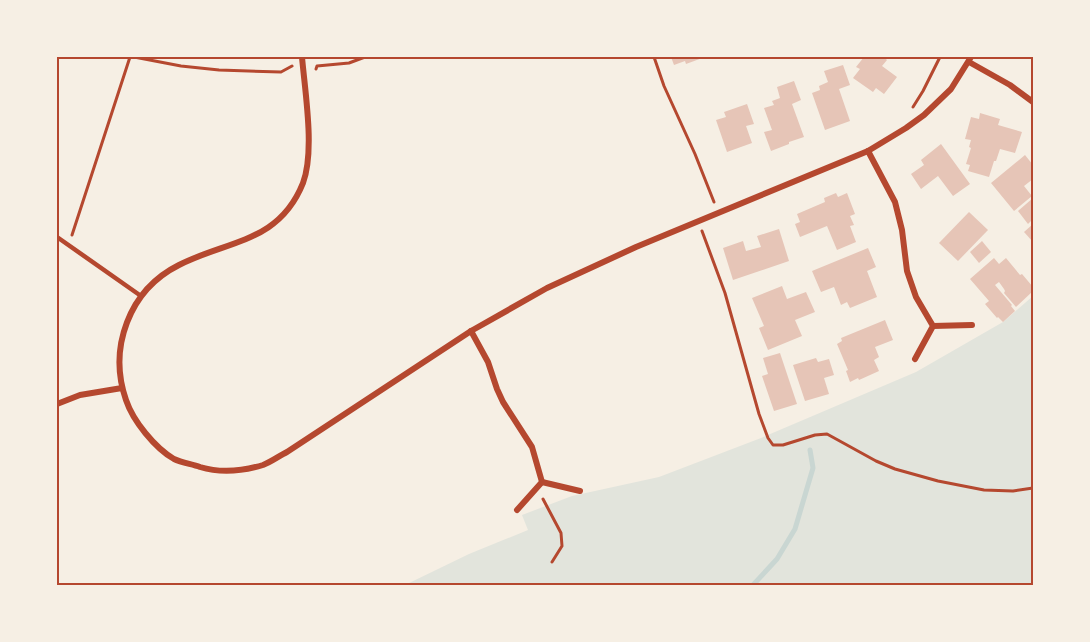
<svg xmlns="http://www.w3.org/2000/svg" width="1090" height="642" font-family="Georgia,serif">
<style>
.green{fill:#e2e4dc}
.lines{fill:none;stroke-linecap:round;stroke-linejoin:round}
.stream{stroke:#c9d6d2;stroke-width:5}
.building{fill:#e6c5b7}
.path{stroke:#b5482f;stroke-width:3}
.service{stroke:#b5482f;stroke-width:4.5}
.minor{stroke:#b5482f;stroke-width:6}
.neatline{fill:none;stroke:#b5482f;stroke-width:2}
</style>
<rect width="100%" height="100%" fill="#f6efe4"/>
<polygon class="green" points="1033,296 1033,585 405,585 469,554 528,530 522,515 572,496 659,477 761,438 916,372 1003,322"/>
<g class="lines">
<polyline class="stream" points="753,585 777,559 795,529 813,468 810,450"/>
</g>
<g class="building">
<polygon points="671,57 705,57 686,64 685,61 674,65"/>
<polygon points="864,57 884,57 887,60 882,66 897,77 884,94 876,88 873,92 853,78 860,69 856,67"/>
<polygon points="843,65 850,85 839,89 850,121 825,130 812,93 820,90 819,86 828,82 824,71"/>
<polygon points="794,81 801,100 792,104 804,137 789,142 789,144 771,151 764,132 772,130 764,108 774,105 772,101 780,98 777,87"/>
<polygon points="747,104 754,124 746,126 752,143 727,152 716,120 726,117 724,112"/>
<polygon points="980,113 1000,119 998,125 1022,132 1015,153 1000,149 996,161 994,161 989,177 968,171 970,165 966,164 971,148 969,147 971,140 965,139 971,117 979,119"/>
<polygon points="941,144 970,184 953,196 938,176 921,189 911,174 924,165 921,160"/>
<polygon points="1025,155 1033,165 1033,179 1024,186 1032,196 1014,211 991,183"/>
<polygon points="836,193 838,197 847,193 855,214 850,216 854,225 850,226 856,242 837,250 827,226 800,237 795,224 800,222 797,214 825,202 824,198"/>
<polygon points="1033,198 1033,219 1028,224 1018,211"/>
<polygon points="969,212 988,230 958,261 939,243"/>
<polygon points="1033,224 1033,242 1024,232"/>
<polygon points="779,229 789,261 733,280 723,248 743,241 746,251 761,247 757,236"/>
<polygon points="982,241 991,252 979,263 970,252"/>
<polygon points="868,248 876,267 867,271 877,297 850,308 847,302 841,305 834,287 821,292 812,271"/>
<polygon points="994,258 999,264 1006,258 1020,275 1022,274 1033,287 1033,291 1016,307 1004,293 1005,291 1004,289 999,282 995,285 1012,305 1011,306 1015,311 1003,322 998,317 997,318 985,304 989,301 970,279"/>
<polygon points="782,286 787,299 806,292 815,312 795,320 802,336 768,350 759,328 764,326 752,298"/>
<polygon points="885,320 893,340 875,347 879,357 874,360 879,371 859,380 858,378 850,382 846,371 848,370 837,344 842,341 841,338"/>
<polygon points="780,353 797,404 774,411 762,376 768,374 763,358"/>
<polygon points="816,358 818,362 829,359 834,375 824,378 829,394 805,401 793,365"/>
</g>
<g class="lines">
<g class="path">
<polyline points="134,57 181,66 219,70 281,72 292,66"/>
<polyline points="654,57 664,86 695,154 714,202"/>
<polyline points="316,69 317,66 349,63 365,57"/>
<polyline points="913,107 923,91 940,57"/>
<polyline points="702,231 725,293 759,414 768,438 773,445 783,445 815,435 827,434 876,461 895,469 938,481 984,490 1013,491 1033,488"/>
<polyline points="72,235 130,57"/>
<polyline points="543,499 561,533 562,546 552,562"/>
</g>
<polyline class="service" points="57,237 141,296"/>
<g class="minor">
<path d="M302,57C305,92 315,151 303,183C279,243 228,240 179,265C129,290 108,348 126,400C133,421 155,448 174,459C182,463 192,464 200,467C220,473 243,471 263,465C271,462 279,456 287,452L471,331L547,288L636,247L868,151L906,128L924,115L951,89L971,57"/>
<polyline points="969,62 1010,85 1033,102"/>
<polyline points="868,151 895,202 902,230 907,271 916,297 933,326 915,359"/>
<polyline points="933,326 972,325"/>
<polyline points="471,331 488,362 497,389 503,402 532,447 542,482 517,510"/>
<polyline points="57,404 80,395 122,388"/>
<polyline points="542,482 580,491"/>
</g>
</g>
<rect width="1090" height="642" fill="none" stroke="#f6efe4" stroke-width="117"/>
<rect x="58" y="58" width="974" height="526" class="neatline"/>
</svg>
